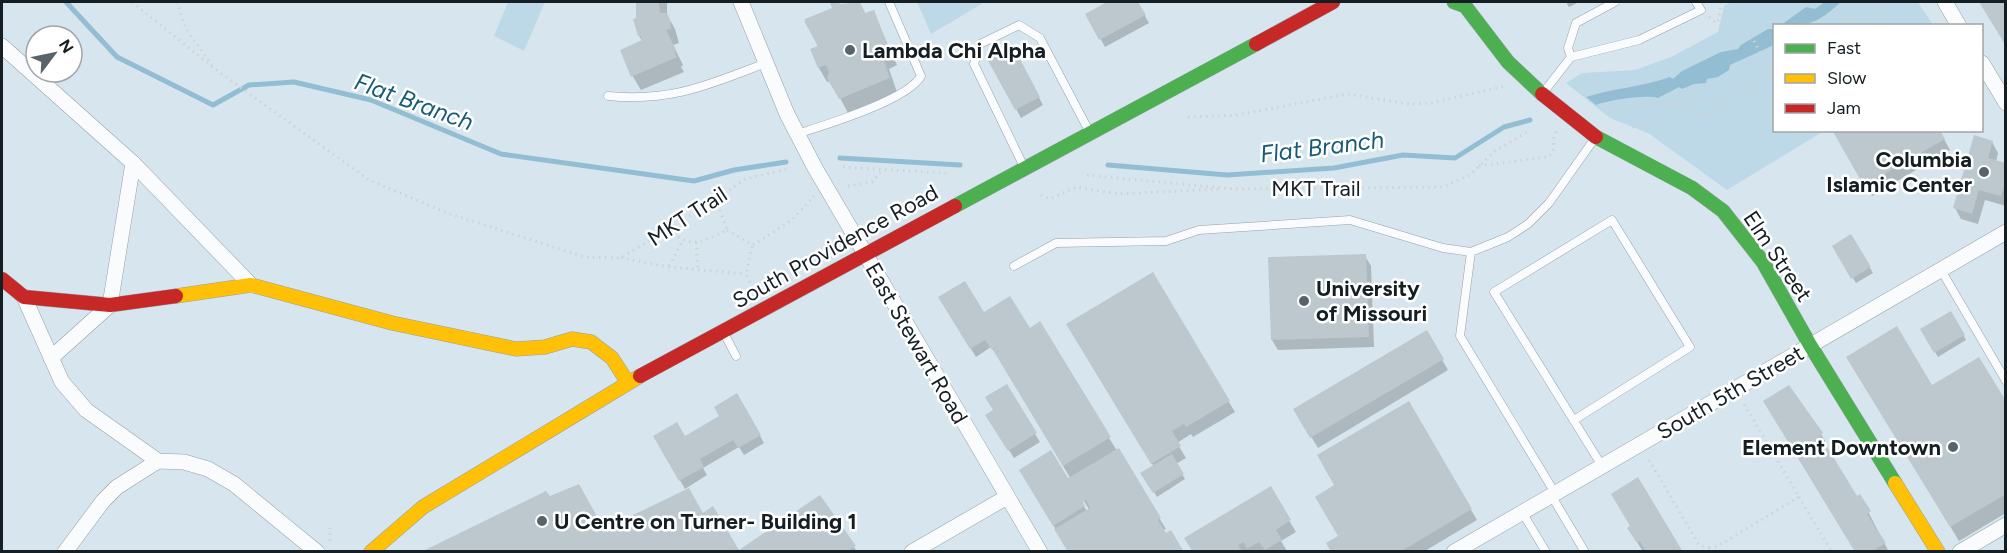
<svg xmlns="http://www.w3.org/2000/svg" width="2007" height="553" font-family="Figtree,sans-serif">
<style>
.green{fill:#bdd9e8}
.water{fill:#93bdd2}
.shadow{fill:#0003}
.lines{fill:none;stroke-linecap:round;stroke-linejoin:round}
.stream{stroke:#93bdd2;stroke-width:5}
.building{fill:#bcc8ce}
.lane-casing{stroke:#96a1a7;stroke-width:9}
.street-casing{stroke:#96a1a7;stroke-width:16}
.fast-casing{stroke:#96a1a7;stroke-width:15}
.slow-casing{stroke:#96a1a7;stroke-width:15}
.jam-casing{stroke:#96a1a7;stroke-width:15}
.path{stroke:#ced3d5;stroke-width:3;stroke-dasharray:1.5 4.5;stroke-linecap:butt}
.lane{stroke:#f9fbfc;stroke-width:8}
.street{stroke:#f9fbfc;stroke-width:15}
.fast{stroke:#4caf50;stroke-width:14}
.slow{stroke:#ffc107;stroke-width:14}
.jam{stroke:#c62828;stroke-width:14}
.jam-bridge-casing{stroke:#96a1a7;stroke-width:15;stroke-linecap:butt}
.jam-bridge{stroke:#c62828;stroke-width:14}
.poi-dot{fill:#58646a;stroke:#fff;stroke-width:2}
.labels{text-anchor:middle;stroke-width:5;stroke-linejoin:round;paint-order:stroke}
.poi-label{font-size:22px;font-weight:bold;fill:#141e23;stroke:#fff;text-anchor:start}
.street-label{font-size:22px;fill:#141e23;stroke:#fff}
.water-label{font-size:24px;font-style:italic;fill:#185b76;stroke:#fff}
</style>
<rect width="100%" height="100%" fill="#d7e6ee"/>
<g class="green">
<polygon points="508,2 545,2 524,51 494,36"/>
<polygon points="917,2 985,2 931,34"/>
<polygon points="1731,2 1918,2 1933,25 1774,26 1774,130 1824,131 1727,190 1648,133 1610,118 1566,83 1582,73 1635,70 1671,57 1718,32 1724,6"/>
</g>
<g class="water">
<path d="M1825,2H1841C1818,22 1812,26 1781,25L1806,7L1815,9Z"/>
<path d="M1768,29H1774V45L1730,65L1729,70L1718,77L1707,79L1706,83L1694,84L1682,89L1679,87L1658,98C1648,94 1608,100 1596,105L1586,97C1614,88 1643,87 1670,77L1673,79L1682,71L1721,52L1738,49L1741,45Z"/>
</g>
<g class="shadow">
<polygon points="637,2 667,2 667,15 675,29 679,43 673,45 683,65 681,67 684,72 641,90 629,70 643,42 639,36"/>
<polygon points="838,2 840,6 859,2 866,15 873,12 897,65 889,69 897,92 848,113 831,81 827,82 819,68 818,47 807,20 834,9 832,4"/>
<polygon points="1111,2 1137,2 1149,23 1105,47 1087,14"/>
<polygon points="1566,2 1579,2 1569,7"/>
<polygon points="1011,46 1043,105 1021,118 989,58"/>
<polygon points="1939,130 1950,150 1872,196 1834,131"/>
<polygon points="1992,142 1998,153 1996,162 2006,165 2006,206 1985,200 1978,224 1961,219 1955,208"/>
<polygon points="1851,236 1873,273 1856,283 1834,246"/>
<polygon points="1365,256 1371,266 1374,347 1278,350 1272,340"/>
<polygon points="1152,274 1235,412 1193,437 1191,434 1177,443 1186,458 1176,464 1185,479 1157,497 1143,474 1154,467 1069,325"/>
<polygon points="940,298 1029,330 1109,438 1166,529 1069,552 1021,470 1051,452 1088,513 1090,511 998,357 991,347 976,357"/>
<polygon points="1950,313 1966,340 1938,357 1922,330"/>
<polygon points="1426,332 1448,370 1318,448 1295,410"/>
<polygon points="1857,371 2006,404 2006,513 1959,541"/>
<polygon points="1006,386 1040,442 1014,458 987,415 995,411"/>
<polygon points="737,395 764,443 744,455 739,447 703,468 707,475 685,489 655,437 684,438 721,417"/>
<polygon points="1408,403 1477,520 1423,552 1332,552 1340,537 1336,486"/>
<polygon points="1771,412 1821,434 1827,444 1825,446 1857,498 1860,496 1889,552 1857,552"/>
<polygon points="1270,488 1296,532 1281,541 1287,551 1194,552"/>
<polygon points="1629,528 1681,552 1643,552"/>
<polygon points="854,547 857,552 740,552"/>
</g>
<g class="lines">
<g class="stream">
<polyline points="66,2 117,57 213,105 249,85 294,82 371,100 501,154 694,181 734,170 786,162"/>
<polyline points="840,158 960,165"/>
<polyline points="1108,165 1227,175 1334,168 1403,155 1455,158 1504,127 1530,120"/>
</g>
</g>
<g class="building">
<polygon points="636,2 659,2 660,13 667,13 670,20 671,29 666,30 676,50 674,52 677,57 631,77 620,50 642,40 641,36 638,36 633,19 636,18"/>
<polygon points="835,2 841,4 860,2 865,13 874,10 890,51 882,54 890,78 839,99 827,78 829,72 826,65 818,68 810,49 818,46 805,23 805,19 832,8 830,3"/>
<polygon points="1107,2 1138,2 1146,15 1099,40 1085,14"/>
<polygon points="1979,2 2006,2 2006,46"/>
<polygon points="1012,44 1040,97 1015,110 986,57"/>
<polygon points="1832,130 1940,130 1945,139 1864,186"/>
<polygon points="1974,135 1993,141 1988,158 2006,163 2006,180 2001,196 1979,190 1972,214 1953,208"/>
<polygon points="1851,234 1871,267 1851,279 1832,246"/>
<polygon points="1366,254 1369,337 1271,340 1268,257"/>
<polygon points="1153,272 1230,401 1186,427 1184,424 1172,431 1181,446 1151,464 1066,324"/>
<polygon points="965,281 984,312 1010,296 1030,328 1040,321 1111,437 1063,466 993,350 1005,342 992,350 985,340 970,349 938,297"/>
<polygon points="1951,311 1965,335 1934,353 1920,329"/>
<polygon points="1897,326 1932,385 1979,357 2006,401 2006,494 1950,527 1846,357"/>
<polygon points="1427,330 1444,359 1310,438 1293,409"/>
<polygon points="1007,384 1037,433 1008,451 985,415 993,410 985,397"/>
<polygon points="1789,385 1823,433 1820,435 1857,496 1860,494 1871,511 1867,514 1886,543 1871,552 1855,552 1763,401"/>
<polygon points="737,393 761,435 738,448 733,440 700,459 704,467 679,481 653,436 677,422 685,436 719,416 714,407"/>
<polygon points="1409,401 1472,509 1400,552 1331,552 1326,543 1338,536 1315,497 1334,485 1317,455"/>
<polygon points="1119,448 1161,518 1158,520 1166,533 1171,530 1184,552 1068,552 1054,529 1090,508 1086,500 1083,502 1085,506 1053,526 1019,470 1051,450 1068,478"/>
<polygon points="1172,454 1184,474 1153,493 1140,473"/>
<polygon points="1638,477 1683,552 1646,552 1640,541 1637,543 1627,528 1630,526 1611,494"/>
<polygon points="579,484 604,529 689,488 703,513 713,506 739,550 820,495 856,546 846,552 421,552 546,491 550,496"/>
<polygon points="1271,486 1291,520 1276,530 1282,540 1265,550 1259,542 1247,549 1244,542 1238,545 1242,552 1193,552 1184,538"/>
</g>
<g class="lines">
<defs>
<g id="lane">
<polyline points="1571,57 1568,48 1576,23 1615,2"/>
<polyline points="1543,93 1571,57 1639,40 1701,10 1696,2"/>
<path d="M608,96C672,102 708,85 766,63"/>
<path d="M797,134C825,125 908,100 921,76L889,2"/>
<polyline points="1023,165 974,64 980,44 1019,25 1040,38 1089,131"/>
<polyline points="1471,252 1460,336 1555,493"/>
<polyline points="1014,266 1056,243 1166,241 1199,230 1350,220 1443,248 1471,252 1508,237 1528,224 1549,203 1595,138"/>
<polyline points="1941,270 2006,381"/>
<polyline points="725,335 736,356"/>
<polyline points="1574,420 1690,347 1612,220 1494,292 1602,466"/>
<polyline points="1551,495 1585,552"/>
<polyline points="1522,512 1546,552"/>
</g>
<g id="street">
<polyline points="741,2 787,114 815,168 1040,552"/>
<polyline points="1945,2 1959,26"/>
<polyline points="2,46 133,163 251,285"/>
<polyline points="1982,63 2006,103"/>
<polyline points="24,297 62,382 86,410 158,461 184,462 208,469 234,484 317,552"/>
<polyline points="51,358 110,305 133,163"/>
<polyline points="65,552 103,501 117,487 158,461"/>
<polyline points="912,552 1007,497"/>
<polyline points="1454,552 2006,232"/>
<polyline points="1960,552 2006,525"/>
</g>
<g id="fast">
<polyline points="1454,2 1465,6 1465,2"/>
<polyline points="1462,2 1508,62 1542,94"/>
<polyline points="1596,137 1692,188 1723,211 1763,262 1810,345 1895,483"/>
<polyline points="955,206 1256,44"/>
</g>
<g id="slow">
<polyline points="176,296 251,285 392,323 516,349 545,347 572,339 591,342 612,358 628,383"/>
<polyline points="1895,483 1938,552"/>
<polyline points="371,552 423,507 640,376"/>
</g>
<g id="jam">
<polyline points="1256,44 1333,2"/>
<polyline points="2,279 24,297 110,305 176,296"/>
<polyline points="640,376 955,206"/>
</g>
</defs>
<use href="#lane" class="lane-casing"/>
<use href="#street" class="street-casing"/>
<use href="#fast" class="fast-casing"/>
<use href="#slow" class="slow-casing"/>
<use href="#jam" class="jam-casing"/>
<g class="path">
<polyline points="132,2 215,69 369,180 447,213 585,257 621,258 716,200 745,179 788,169"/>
<polyline points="177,2 186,29 212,65"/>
<polyline points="1726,2 1744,24 1774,76"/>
<polyline points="1875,15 1880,19"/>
<polyline points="1709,17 1716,23 1719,19 1721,3 1724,2"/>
<polyline points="1841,26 1862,2"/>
<polyline points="1866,26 1884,2"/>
<path d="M1604,108C1663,104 1722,105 1774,75"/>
<polyline points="1188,117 1237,115 1347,94 1409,104 1431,103 1505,86"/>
<polyline points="1632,127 1717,112 1731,102 1730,94"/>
<polyline points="1479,166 1548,157 1553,152 1554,136 1557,130"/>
<polyline points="843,167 946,173"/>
<polyline points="1087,175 1234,189 1443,187 1470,175 1495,151 1527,132"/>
<polyline points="848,186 872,182 883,169"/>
<polyline points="1041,195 1050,199 1076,187 1118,194 1220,189"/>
<path d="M668,230C691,249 702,242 727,230L716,200"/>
<polyline points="727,230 753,245"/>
<polyline points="696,242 698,269"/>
<polyline points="753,245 792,220 814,196"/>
<polyline points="621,258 669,267 746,274"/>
<polyline points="669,266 682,242"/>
<polyline points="752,288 746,274 752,246"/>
<polyline points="1649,460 1699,545 1709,548 1710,552"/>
<polyline points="1799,497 1832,552"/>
<polyline points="330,541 330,528"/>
<polyline points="1709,548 1718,546 1799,497 1744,404"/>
</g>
<use href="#lane" class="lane"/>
<use href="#street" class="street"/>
<use href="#fast" class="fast"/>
<use href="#slow" class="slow"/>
<use href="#jam" class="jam"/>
<defs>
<polyline id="jam-bridge" points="1542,94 1596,137"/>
</defs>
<use href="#jam-bridge" class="jam-bridge-casing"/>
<use href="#jam-bridge" class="jam-bridge"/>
</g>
<g class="poi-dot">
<circle cx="850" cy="50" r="6"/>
<circle cx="1984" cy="172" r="6"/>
<circle cx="1304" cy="301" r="6"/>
<circle cx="1953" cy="447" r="6"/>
<circle cx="542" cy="521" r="6"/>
</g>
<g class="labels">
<g class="poi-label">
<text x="862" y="58">Lambda Chi Alpha</text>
<text x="1972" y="167" text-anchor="end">Columbia<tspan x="1972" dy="25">Islamic Center</tspan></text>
<text x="1316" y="296">University<tspan x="1316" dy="25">of Missouri</tspan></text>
<text x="1941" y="455" text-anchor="end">Element Downtown</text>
<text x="554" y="529">U Centre on Turner- Building 1</text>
</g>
<g class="street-label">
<text x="1316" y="196">MKT Trail</text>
<text transform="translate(687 216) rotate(-33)" y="8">MKT Trail</text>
<text transform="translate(835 246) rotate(-29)" y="8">South Providence Road</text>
<text transform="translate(1778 256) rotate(56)" y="8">Elm Street</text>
<text transform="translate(917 343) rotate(60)" y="8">East Stewart Road</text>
<text transform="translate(1730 392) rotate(-30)" y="8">South 5th Street</text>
</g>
<g class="water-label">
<text transform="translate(414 102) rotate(20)" y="8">Flat Branch</text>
<text transform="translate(1322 147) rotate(-7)" y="8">Flat Branch</text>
</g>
</g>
<rect width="2007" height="553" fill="none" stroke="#141e23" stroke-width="6"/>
<rect x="1773" y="24" width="210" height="108" fill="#ffffff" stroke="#a1a5a7" stroke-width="1.5"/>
<rect x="1785" y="44" width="30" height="9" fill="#4caf50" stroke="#a1a5a7" stroke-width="1.5"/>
<text x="1827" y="54" font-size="18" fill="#141e23">Fast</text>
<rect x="1785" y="74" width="30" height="9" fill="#ffc107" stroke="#a1a5a7" stroke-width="1.5"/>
<text x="1827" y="84" font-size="18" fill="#141e23">Slow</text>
<rect x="1785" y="104" width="30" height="9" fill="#c62828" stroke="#a1a5a7" stroke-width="1.5"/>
<text x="1827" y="114" font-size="18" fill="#141e23">Jam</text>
<g transform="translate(54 54) rotate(58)"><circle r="28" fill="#ffffff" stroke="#a1a5a7" stroke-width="1.5"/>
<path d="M0-4.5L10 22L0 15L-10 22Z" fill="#58646a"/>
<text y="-9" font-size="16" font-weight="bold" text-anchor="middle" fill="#141e23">N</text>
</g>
</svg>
